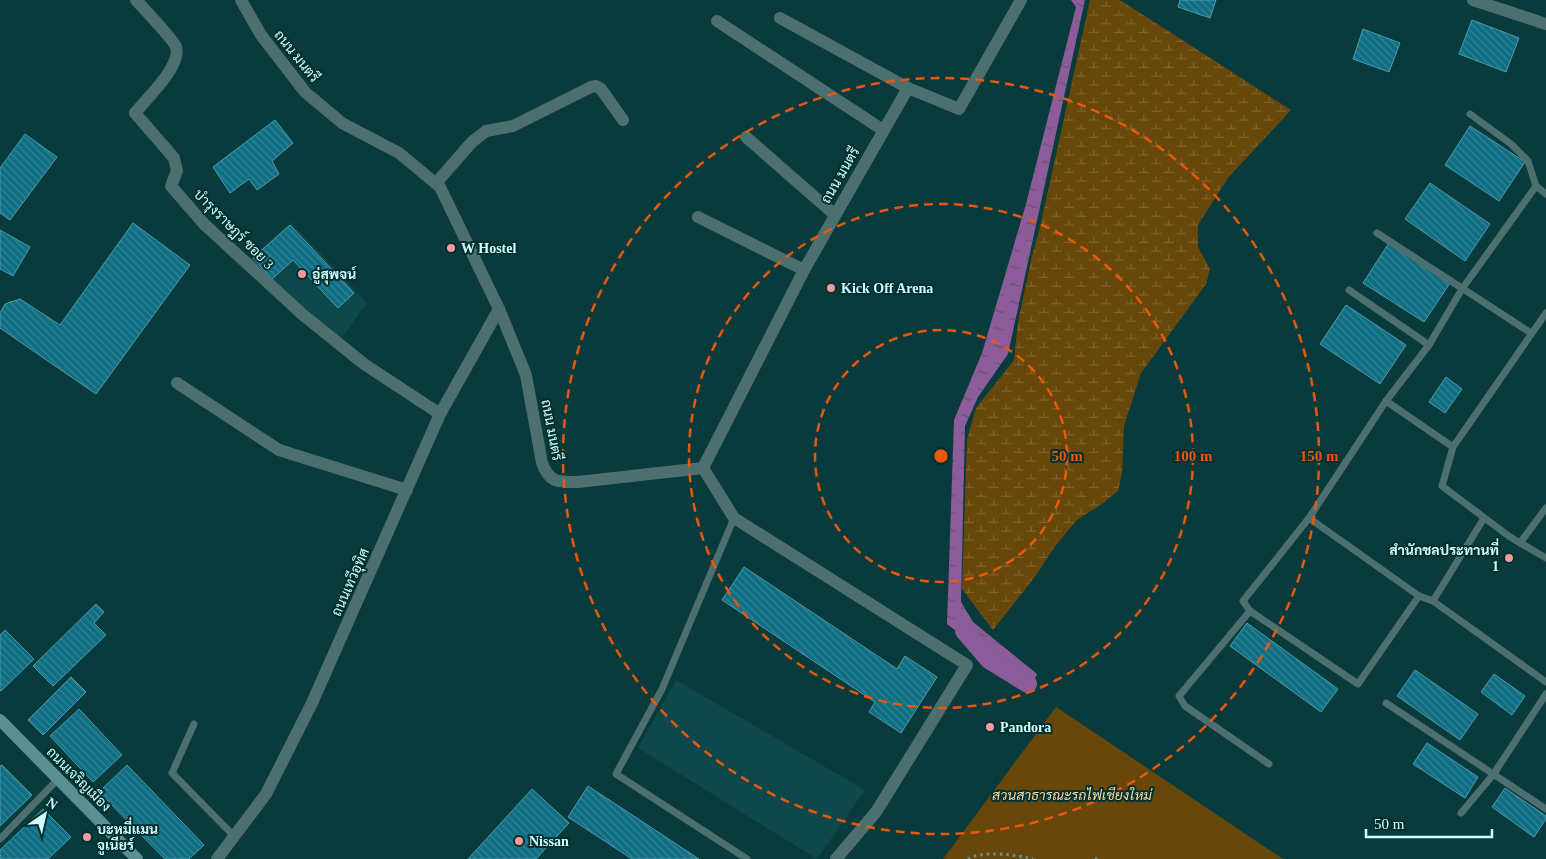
<svg xmlns="http://www.w3.org/2000/svg" width="1546" height="859" font-family="'Times New Roman',Sarabun,serif">
<style>
.built{fill:#0e484a}
.wetland{fill:url(#wetland-marsh)}
.green{fill:#68480a}
.water{fill:url(#water-ripples)}
.lines{fill:none;stroke-linecap:round;stroke-linejoin:round}
.canal{stroke:#8c5d9a;stroke-width:18}
.building{fill:url(#building-back-hatch);stroke:#4d9bb0}
.path{stroke:#628f91;stroke-width:3;stroke-dasharray:2.5 4;stroke-linecap:butt}
.lane{stroke:#4e6f6f;stroke-width:7}
.street{stroke:#4e6f6f;stroke-width:12}
.secondary{stroke:#5b9091;stroke-width:12}
.ring{fill:none;stroke:#e8590c;stroke-width:2.5;stroke-dasharray:9 6}
.poi-dot{fill:#f59b9d;stroke:#003031;stroke-width:2}
.labels{text-anchor:middle;stroke-width:4;stroke-linejoin:round;paint-order:stroke}
.street-label{font-size:14px;fill:#d4fdfe;stroke:#003031}
.poi-label{font-size:14px;font-weight:bold;fill:#d4fdfe;stroke:#003031;text-anchor:start}
.park-label{font-size:14px;font-style:italic;fill:#fad69e;stroke:#003031}
.centre{fill:#e8590c;stroke:#003031;stroke-width:2.5}
.ring-label{font-size:15px;text-anchor:middle;font-weight:bold;fill:#e8590c;stroke:#003031;stroke-width:4;stroke-linejoin:round;paint-order:stroke}
</style>
<defs>
<pattern id="wetland-marsh" width="20" height="14" patternUnits="userSpaceOnUse" patternTransform="scale(1.25)"><rect width="20" height="14" fill="#68480a"/><path d="M1 5h8M5 5V1M11 12h8M15 12V8" fill="none" stroke="#7d632f"/></pattern>
<pattern id="water-ripples" width="26" height="14" patternUnits="userSpaceOnUse" patternTransform="scale(1.25)"><rect width="26" height="14" fill="#8c5d9a"/><path d="M2 4q2-2 4 0t4 0M15 11q2-2 4 0t4 0" fill="none" stroke="#62546f"/></pattern>
<pattern id="building-back-hatch" width="6" height="6" patternUnits="userSpaceOnUse" patternTransform="scale(1.25)"><rect width="6" height="6" fill="#106e82"/><path d="M-1 5l2 2M0 0l6 6M5-1l2 2" fill="none" stroke="#328495"/></pattern>
</defs>
<rect width="100%" height="100%" fill="#093a3c"/>
<g class="built">
<polygon points="291,222 367,303 341,339 280,289 249,259"/>
<polygon points="676,680 865,790 817,859 638,748"/>
</g>
<polygon class="wetland" points="1090,0 1120,0 1291,110 1228,178 1198,225 1198,247 1210,269 1206,284 1141,373 1124,426 1122,473 1118,491 1102,504 1077,520 1056,545 1034,578 993,630 962,589 967,440 976,408 1014,360 1018,322 1031,260 1040,227"/>
<polygon class="green" points="1056,707 1283,859 943,859"/>
<polygon class="water" points="1071,0 1085,0 1008,354 978,397 965,426 961,602 973,622 1037,674 1031,689 947,624 954,420 982,353 1026,204 1076,7"/>
<g class="lines">
<polyline class="canal" points="964,631 989,660 1028,684"/>
</g>
<g class="building">
<polygon points="1180,0 1216,0 1210,18 1178,7"/>
<polygon points="1472,20 1519,38 1506,72 1459,54"/>
<polygon points="1363,29 1400,43 1389,72 1353,59"/>
<polygon points="275,120 293,143 272,161 279,174 257,190 249,179 230,193 213,167"/>
<polygon points="1470,126 1525,162 1499,201 1445,165"/>
<polygon points="25,134 57,157 10,220 0,213 0,168"/>
<polygon points="1430,183 1490,224 1465,261 1405,219"/>
<polygon points="133,223 190,265 96,394 0,328 0,313 5,304 20,299 60,325"/>
<polygon points="290,225 354,293 338,308 293,260 272,279 253,258"/>
<polygon points="0,230 30,247 13,276 0,269"/>
<polygon points="1389,243 1450,283 1424,322 1363,283"/>
<polygon points="1346,305 1406,345 1380,384 1320,344"/>
<polygon points="1446,377 1462,389 1445,413 1429,402"/>
<polygon points="744,567 897,669 905,656 937,677 901,733 869,712 875,702 722,600"/>
<polygon points="96,604 104,612 94,623 106,635 53,686 33,666"/>
<polygon points="1247,623 1338,689 1321,712 1230,646"/>
<polygon points="5,630 34,659 1,691 0,690 0,635"/>
<polygon points="1415,670 1478,714 1460,740 1397,696"/>
<polygon points="1494,674 1525,696 1512,715 1481,692"/>
<polygon points="71,677 86,692 43,735 28,720"/>
<polygon points="79,709 122,755 93,782 50,736"/>
<polygon points="1427,743 1478,777 1465,798 1413,764"/>
<polygon points="2,765 32,795 0,826 0,766"/>
<polygon points="127,765 204,845 189,859 165,859 99,792"/>
<polygon points="588,786 699,859 632,859 568,817"/>
<polygon points="1505,788 1546,816 1546,819 1534,837 1492,807"/>
<polygon points="532,789 569,823 536,859 468,859"/>
<polygon points="43,809 71,837 48,859 0,859 0,850"/>
</g>
<g class="lines">
<g class="path">
<path d="M968,859C984,850 1016,855 1033,859"/>
<polyline points="1095,859 1099,858 1101,859"/>
</g>
<g class="lane">
<polyline points="1470,114 1511,144 1528,161 1536,186"/>
<polyline points="1377,233 1531,333"/>
<polyline points="1349,290 1429,345"/>
<polyline points="1546,313 1453,447 1442,486 1510,537 1546,558"/>
<polyline points="1386,401 1453,447"/>
<polyline points="734,518 662,689 616,774 747,859"/>
<polyline points="1309,518 1419,596 1433,601 1546,682"/>
<polyline points="1520,543 1546,508"/>
<polyline points="1419,596 1358,684 1250,611 1243,601 1309,518 1386,401 1429,345 1462,289 1536,186 1546,194"/>
<polyline points="1433,601 1484,518"/>
<polyline points="1250,611 1179,696 1185,706 1269,764"/>
<polyline points="1386,703 1546,809"/>
<polyline points="194,724 172,773 235,837"/>
<polyline points="1461,813 1493,775 1546,694"/>
<polyline points="0,839 58,779"/>
</g>
<g class="street">
<path d="M136,0C143,8 173,39 176,47C182,66 146,99 135,113L174,158L177,171L171,186L204,224L302,314L364,364L440,414"/>
<path d="M241,0L261,35L305,92L342,123L399,153L440,187L499,309L526,375L542,463C550,484 559,482 578,482L703,468"/>
<polyline points="1473,0 1546,24"/>
<polyline points="780,18 908,88 959,109 1021,0"/>
<polyline points="717,21 883,130"/>
<polyline points="746,137 834,214"/>
<polyline points="436,183 472,142 486,131 513,126 591,87 596,86 601,89 623,120"/>
<polyline points="698,217 804,270"/>
<polyline points="177,383 279,450 407,490"/>
<polyline points="703,468 734,518 967,665 876,812 836,859"/>
<polyline points="703,468 804,270 908,88"/>
<polyline points="217,859 266,794 312,703 440,414 499,309"/>
</g>
<polyline class="secondary" points="0,720 137,859"/>
</g>
<g class="ring">
<circle cx="941" cy="456" r="126"/>
<circle cx="941" cy="456" r="252"/>
<circle cx="941" cy="456" r="378"/>
</g>
<g class="poi-dot">
<circle cx="451" cy="248" r="5"/>
<circle cx="302" cy="274" r="5"/>
<circle cx="831" cy="288" r="5"/>
<circle cx="1509" cy="558" r="5"/>
<circle cx="990" cy="727" r="5"/>
<circle cx="87" cy="837" r="5"/>
<circle cx="519" cy="841" r="5"/>
</g>
<g class="labels">
<g class="street-label">
<text transform="translate(297 56) rotate(51)" y="5">ถนน มนตรี</text>
<text transform="translate(840 175) rotate(-60)" y="5">ถนน มนตรี</text>
<text transform="translate(234 229) rotate(45)" y="5">บำรุงราษฏร์ ซอย 3</text>
<text transform="translate(552 430) rotate(79)" y="5">ถนน มนตรี</text>
<text transform="translate(350 582) rotate(-66)" y="5">ถนนเทวีอุทิศ</text>
<text transform="translate(79 779) rotate(45)" y="5">ถนนเจริญเมือง</text>
</g>
<g class="poi-label">
<text x="461" y="253">W Hostel</text>
<text x="312" y="279">อู่สุพจน์</text>
<text x="841" y="293">Kick Off Arena</text>
<text x="1499" y="555" text-anchor="end">สำนักชลประทานที่<tspan x="1499" dy="16">1</tspan></text>
<text x="1000" y="732">Pandora</text>
<text x="97" y="834">บะหมี่แมน<tspan x="97" dy="16">จูเนียร์</tspan></text>
<text x="529" y="846">Nissan</text>
</g>
<g class="park-label">
<text x="1072" y="800">สวนสาธารณะรถไฟเชียงใหม่</text>
</g>
</g>
<circle cx="941" cy="456" r="8" class="centre"/>
<g class="ring-label">
<text x="1067" y="461">50 m</text>
<text x="1193" y="461">100 m</text>
<text x="1319" y="461">150 m</text>
</g>
<g transform="translate(45 814) rotate(34)" stroke="#003031" stroke-width="4" paint-order="stroke">
<path d="M0-4L9 19L0 12L-9 19Z" fill="#d4fdfe"/>
<text y="-8" font-size="14" font-weight="bold" text-anchor="middle" fill="#d4fdfe">N</text>
</g>
<path d="M1366 829v8h126v-8" fill="none" stroke="#d4fdfe" stroke-width="2.5"/>
<text x="1374" y="829" font-size="15" fill="#d4fdfe" stroke="#003031" stroke-width="4" paint-order="stroke">50 m</text>
</svg>
